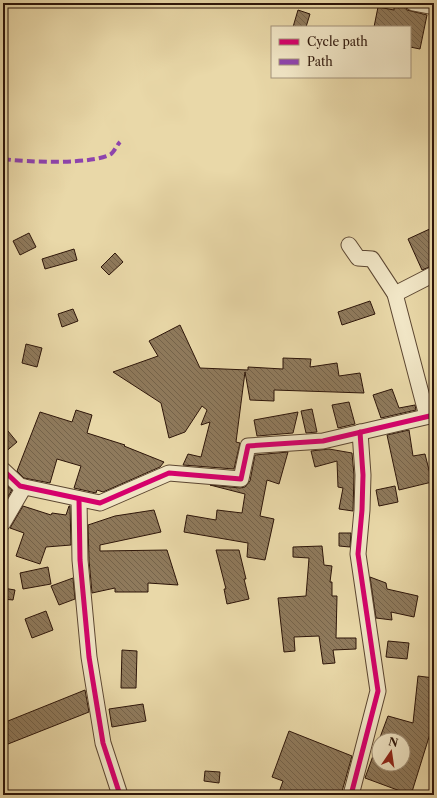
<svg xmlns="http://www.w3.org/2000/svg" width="437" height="798" font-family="'Libre Caslon Text',serif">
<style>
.building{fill:url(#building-back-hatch);stroke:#2d1509}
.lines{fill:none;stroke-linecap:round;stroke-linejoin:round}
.street-casing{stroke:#5c4631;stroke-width:17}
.street{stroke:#f1e6c6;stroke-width:15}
.quiet{stroke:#8e44ad;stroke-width:4;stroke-dasharray:8 4;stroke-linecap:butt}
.cycleway-casing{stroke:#f1e6c6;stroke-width:8}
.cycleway{stroke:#d6006c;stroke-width:5}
</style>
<defs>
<pattern id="building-back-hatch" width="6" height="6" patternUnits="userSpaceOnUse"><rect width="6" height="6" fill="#8f7a5c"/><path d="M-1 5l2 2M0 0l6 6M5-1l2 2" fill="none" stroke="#75634a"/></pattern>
</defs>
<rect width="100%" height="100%" fill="#e9d8a8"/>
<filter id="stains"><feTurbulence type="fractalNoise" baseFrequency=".005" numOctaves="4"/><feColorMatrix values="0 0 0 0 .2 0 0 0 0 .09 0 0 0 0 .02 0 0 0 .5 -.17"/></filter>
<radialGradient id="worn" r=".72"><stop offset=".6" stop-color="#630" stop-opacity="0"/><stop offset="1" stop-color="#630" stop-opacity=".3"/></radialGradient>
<g class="building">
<polygon points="394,3 404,3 407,10 427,15 420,49 410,47 410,27 374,27 378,7 394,10"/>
<polygon points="298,10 310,14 306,27 293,27"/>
<polygon points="434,227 434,265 422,270 408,239"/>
<polygon points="29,233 36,247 20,255 13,241"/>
<polygon points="74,249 77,260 45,269 42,259"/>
<polygon points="115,253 123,262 109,275 101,267"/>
<polygon points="370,301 375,314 342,325 338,312"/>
<polygon points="73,309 78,321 62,327 58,314"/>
<polygon points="180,325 200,368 248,370 248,367 283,369 283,358 311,359 310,367 337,363 339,376 360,373 364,393 274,390 274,401 250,400 245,372 236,442 240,443 234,469 183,465 188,454 201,457 210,422 201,425 207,410 202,406 185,432 169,438 161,403 113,372 158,356 149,341"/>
<polygon points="26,344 42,348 37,367 22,363"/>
<polygon points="392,389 399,408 415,405 416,410 381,418 373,395"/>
<polygon points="349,402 355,424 338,428 332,405"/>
<polygon points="312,409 317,432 306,433 301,411"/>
<polygon points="76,410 92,415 87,433 125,445 124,446 164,462 160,467 103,492 97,490 96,493 74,488 81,466 57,459 50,483 24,478 17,471 40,412 72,422"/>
<polygon points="298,412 293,433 257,436 254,420"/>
<polygon points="3,425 17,442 3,454"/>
<polygon points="409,430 413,456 425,454 432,482 399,490 387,435"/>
<polygon points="329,449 352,453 354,475 353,511 339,509 343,488 338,487 337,461 315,467 311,451"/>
<polygon points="288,452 279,484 267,480 260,516 274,519 265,560 247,557 248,543 184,532 187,515 216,520 217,510 242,513 245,494 210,485 240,488 245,487 250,481 255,455"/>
<polygon points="6,485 12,490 3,505 3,489"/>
<polygon points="395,486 398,502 379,506 376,490"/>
<polygon points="23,506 51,515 52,513 66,515 69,506 70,506 71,545 46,547 40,564 16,556 24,533 10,528"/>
<polygon points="154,510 161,532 100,545 100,551 167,550 178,585 148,583 148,592 115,592 115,588 92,593 89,560 88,525 115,516"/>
<polygon points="339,533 351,533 350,547 339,546"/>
<polygon points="322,546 324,565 332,566 330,582 332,582 332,596 337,596 336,638 356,638 356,649 333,650 335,663 323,664 319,636 294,637 295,651 284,652 278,598 306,596 309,558 293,557 293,547"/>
<polygon points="216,550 239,550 246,579 244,579 249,599 227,604 224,589 226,589"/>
<polygon points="48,567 51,584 23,589 20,573"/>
<polygon points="370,577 386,583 387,589 418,596 414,617 391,612 392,620 376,618"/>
<polygon points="73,578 75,599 59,605 51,586"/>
<polygon points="3,588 15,590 13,600 3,599"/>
<polygon points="46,611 53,630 32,638 25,619"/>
<polygon points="388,641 409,643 407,659 386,657"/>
<polygon points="122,650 137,651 136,688 121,688"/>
<polygon points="418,676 434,678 434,721 411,795 365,778 378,742 379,764 403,764 403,740 379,740 388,716 413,723"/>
<polygon points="85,690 89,712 3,746 3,723"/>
<polygon points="143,704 146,721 112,727 109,709"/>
<polygon points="289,731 352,756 341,795 278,795 283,781 272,777"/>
<polygon points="205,771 220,772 219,783 204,781"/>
</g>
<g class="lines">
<defs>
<g id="street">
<polyline points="413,3 434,7"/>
<polyline points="349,245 358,258 372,259 395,294 427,416"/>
<polyline points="395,294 434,274"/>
<polyline points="3,470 20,486 100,503 169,473 241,479 248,446 323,441 434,415"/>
<polyline points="79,499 80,560 89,657 103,743 120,795"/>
<polyline points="3,523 24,487"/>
<polyline points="351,795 378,691 358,554 362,510 363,475 360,432"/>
</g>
</defs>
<use href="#street" class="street-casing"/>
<use href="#street" class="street"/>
<path class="quiet" d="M3,159C25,162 93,165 111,154C114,152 117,145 120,142"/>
<defs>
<g id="cycleway">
<polyline points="3,470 20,486 100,503 169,473 241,479 248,446 323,441 434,415"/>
<polyline points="79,499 80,560 89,657 103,743 120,795"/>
<polyline points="351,795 378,691 358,554 362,510 363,475 360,432"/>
</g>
</defs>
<use href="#cycleway" class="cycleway-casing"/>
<use href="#cycleway" class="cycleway"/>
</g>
<rect width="437" height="798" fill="none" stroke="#e9d8a8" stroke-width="16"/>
<rect x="4" y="4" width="429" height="790" fill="none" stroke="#2d1509" stroke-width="2"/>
<rect x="8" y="8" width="421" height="782" fill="none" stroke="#2d1509"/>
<rect x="271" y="26" width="140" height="52" fill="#f1e6c6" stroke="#a3927a"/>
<rect x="279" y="39" width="20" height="6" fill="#d6006c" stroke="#a3927a"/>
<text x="307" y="46" font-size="12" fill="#2d1509">Cycle path</text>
<rect x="279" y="59" width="20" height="6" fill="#8e44ad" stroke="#a3927a"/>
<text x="307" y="66" font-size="12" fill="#2d1509">Path</text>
<g transform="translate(391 752) rotate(13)"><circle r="19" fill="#f1e6c6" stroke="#a3927a"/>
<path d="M0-3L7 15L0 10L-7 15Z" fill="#8f2418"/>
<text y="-6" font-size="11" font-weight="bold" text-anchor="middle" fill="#2d1509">N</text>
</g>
<rect width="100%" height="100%" filter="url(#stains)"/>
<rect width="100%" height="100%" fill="url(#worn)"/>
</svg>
